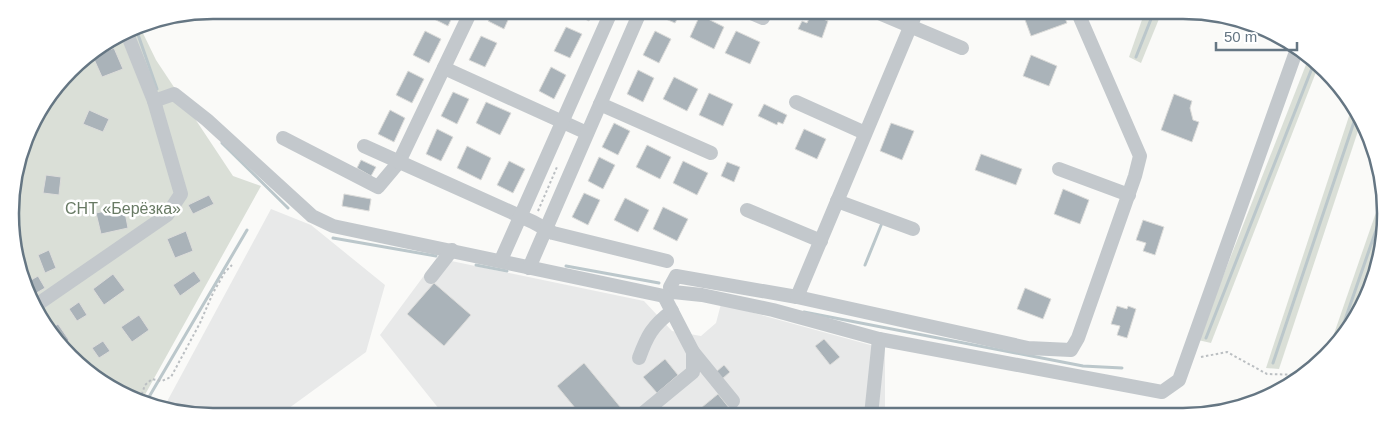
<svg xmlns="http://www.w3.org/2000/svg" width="1396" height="427" font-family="Arial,sans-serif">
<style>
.built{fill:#e8e9e9}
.green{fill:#dadfd7}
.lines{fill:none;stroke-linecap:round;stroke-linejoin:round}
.stream{stroke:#bbc7cb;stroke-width:3}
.building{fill:#aab3b9;stroke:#dcdcda}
.path{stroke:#bbbfc2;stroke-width:2;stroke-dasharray:2.5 2.5;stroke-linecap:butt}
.minor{stroke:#c3c8cc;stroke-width:14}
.labels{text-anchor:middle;stroke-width:5;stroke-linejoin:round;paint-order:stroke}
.park-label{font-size:16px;fill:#687a64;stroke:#fff}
.rim{fill:none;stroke:#657683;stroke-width:2.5}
</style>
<rect width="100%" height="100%" fill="#fafaf8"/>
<g class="built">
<polygon points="271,209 311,225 385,285 366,352 285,411 286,413 174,413 163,409"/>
<polygon points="437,258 644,301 672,331 701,336 716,323 721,304 885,349 885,415 443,414 380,335"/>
</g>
<g class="green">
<polygon points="1144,14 1161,14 1141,63 1129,57"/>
<polygon points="136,25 139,25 156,60 233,176 261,186 142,400 100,383 44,327 17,266 12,187 31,123 79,61"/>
<polygon points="1309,57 1318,67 1211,343 1198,340"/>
<polygon points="1353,104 1361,122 1279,369 1266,368"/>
<polygon points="1382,195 1382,230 1349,328 1327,354"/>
</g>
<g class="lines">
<g class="stream">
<polyline points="135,26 157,89"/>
<polyline points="1136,57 1153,14"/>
<polyline points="222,143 288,208"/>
<polyline points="333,238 436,256"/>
<polyline points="476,265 507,271"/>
<polyline points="865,265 882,223"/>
<polyline points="566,266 659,283"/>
<polyline points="804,312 1083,366 1122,368"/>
<polyline points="1206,338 1314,63"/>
<polyline points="1338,340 1382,213"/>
<polyline points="1273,363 1357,113"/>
<polyline points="146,402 247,230"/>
</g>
</g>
<g class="building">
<polygon points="436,11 455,11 448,26 432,18"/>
<polygon points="493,11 512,11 504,29 488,21"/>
<polygon points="573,11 593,11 589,21 573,13"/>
<polygon points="661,12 681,12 675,23 659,16"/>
<polygon points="1033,13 1063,13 1067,23 1031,36 1024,17"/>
<polygon points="811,14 828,21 822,38 798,29 802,21 807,23"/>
<polygon points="700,15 724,27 714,49 690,37"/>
<polygon points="566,27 582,34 570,58 554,51"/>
<polygon points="425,31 441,39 429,63 413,55"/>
<polygon points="655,31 671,39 659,63 643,55"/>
<polygon points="736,31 760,42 750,64 725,53"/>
<polygon points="481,36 497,43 485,67 469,60"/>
<polygon points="114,48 123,69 102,77 93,57"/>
<polygon points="1031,55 1057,66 1049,86 1023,76"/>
<polygon points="551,67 566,75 554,99 539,91"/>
<polygon points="638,70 654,78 643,102 627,94"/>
<polygon points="408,71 424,79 412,103 396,95"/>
<polygon points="674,77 698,89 687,111 663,99"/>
<polygon points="453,92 469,99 457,124 441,116"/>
<polygon points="709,93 733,104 723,126 699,115"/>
<polygon points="1174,94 1192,101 1190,108 1193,120 1199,122 1192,142 1161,130"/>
<polygon points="486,102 511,113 500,135 476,123"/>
<polygon points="764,104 787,115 783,124 778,122 777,125 758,116"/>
<polygon points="89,110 109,119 103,132 83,124"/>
<polygon points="390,110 405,118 394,142 378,134"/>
<polygon points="614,123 630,131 618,155 602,147"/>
<polygon points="891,123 914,131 902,160 880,151"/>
<polygon points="437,129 453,137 441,161 426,154"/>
<polygon points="804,129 826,139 817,159 795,149"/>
<polygon points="647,145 671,157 660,179 636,167"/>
<polygon points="467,146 491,158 481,180 457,168"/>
<polygon points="981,154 1022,169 1016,185 975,170"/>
<polygon points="599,157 615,165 603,189 588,181"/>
<polygon points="361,160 376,167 371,176 357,168"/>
<polygon points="509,161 525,169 513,193 497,185"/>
<polygon points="683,161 708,173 697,195 673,183"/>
<polygon points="727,162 740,167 734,182 721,176"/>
<polygon points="46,175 61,177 59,195 43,193"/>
<polygon points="1063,189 1089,200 1080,224 1054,214"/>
<polygon points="584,193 600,200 588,225 572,217"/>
<polygon points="344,194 371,199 369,211 342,206"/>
<polygon points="209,195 214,204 193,214 188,205"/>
<polygon points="625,198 649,210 638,232 614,220"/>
<polygon points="124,207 128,228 101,234 96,213"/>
<polygon points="663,207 688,219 677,241 653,229"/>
<polygon points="1143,220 1164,227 1155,255 1143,251 1146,243 1136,240"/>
<polygon points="186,231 193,251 175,258 167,239"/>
<polygon points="49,250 56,268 45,273 38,255"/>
<polygon points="194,271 201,281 180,296 173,285"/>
<polygon points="113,274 125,290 104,305 93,289"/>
<polygon points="38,276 45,288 33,295 26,283"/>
<polygon points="434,283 471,315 444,346 407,314"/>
<polygon points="1025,288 1051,299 1043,319 1017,309"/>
<polygon points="79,302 87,315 77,321 69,309"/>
<polygon points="1117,306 1127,309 1128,306 1136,309 1127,338 1117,335 1120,326 1111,324"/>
<polygon points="139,315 149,330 132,342 121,327"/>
<polygon points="58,324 69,340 62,345 48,331"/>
<polygon points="824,339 840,357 830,365 815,346"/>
<polygon points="103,341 110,351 99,358 92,348"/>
<polygon points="665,359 678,375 657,393 643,377"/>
<polygon points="584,363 626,414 580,414 557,386"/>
<polygon points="724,365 730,372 722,379 716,372"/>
<polygon points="718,394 734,414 698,414 696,412"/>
</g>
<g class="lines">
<g class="path">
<polyline points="538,211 557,167"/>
<polyline points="1201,357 1227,352 1267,374 1303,375"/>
<polyline points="140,399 145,385 152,379 162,381 171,377 200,323 213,293 225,272 232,265"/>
</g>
<g class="minor">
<polyline points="749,12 763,18"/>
<polyline points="879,13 962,48"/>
<polyline points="444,68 587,133"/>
<path d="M154,101L174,94L207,120L312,216L333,226C444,249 554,273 664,296L673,292L670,287L676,276L797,297L1028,348L1071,350L1078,338L1135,176L1140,156L1078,13"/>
<polyline points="796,102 865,133"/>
<polyline points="600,104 711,153"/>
<polyline points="283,138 378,187 399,162 471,11"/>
<polyline points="364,146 533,222 553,233 667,261"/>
<polyline points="1059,169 1129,195"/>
<polyline points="837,201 913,229"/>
<polyline points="747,210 821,241"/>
<polyline points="501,260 611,12"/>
<polyline points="529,268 640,12"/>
<polyline points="431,277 452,250"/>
<polyline points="673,292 702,295 773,310 879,339 1162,392 1179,380 1298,46"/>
<polyline points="797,297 916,13"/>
<polyline points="35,306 167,215 181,194 154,101 126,31"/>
<polyline points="693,352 733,401"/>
<path d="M639,358C647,336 652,326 672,311"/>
<polyline points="642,414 693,372 693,352 664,296"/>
<polyline points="871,415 879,339"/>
</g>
</g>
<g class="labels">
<g class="park-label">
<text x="123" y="214">СНТ «Берёзка»</text>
</g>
</g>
<path d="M0 0H1396V427H0ZM213 19H1183A194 194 0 0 1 1377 213V214A194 194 0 0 1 1183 408H213A194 194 0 0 1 19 214V213A194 194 0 0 1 213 19Z" fill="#fff" fill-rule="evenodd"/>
<path class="rim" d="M213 19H1183A194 194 0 0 1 1377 213V214A194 194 0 0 1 1183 408H213A194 194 0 0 1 19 214V213A194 194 0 0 1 213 19Z"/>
<path d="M1216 42v8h81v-8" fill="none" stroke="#657683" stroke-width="2.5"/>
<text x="1224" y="42" font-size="15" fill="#657683" stroke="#ffffff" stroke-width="4" paint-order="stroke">50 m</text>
</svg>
